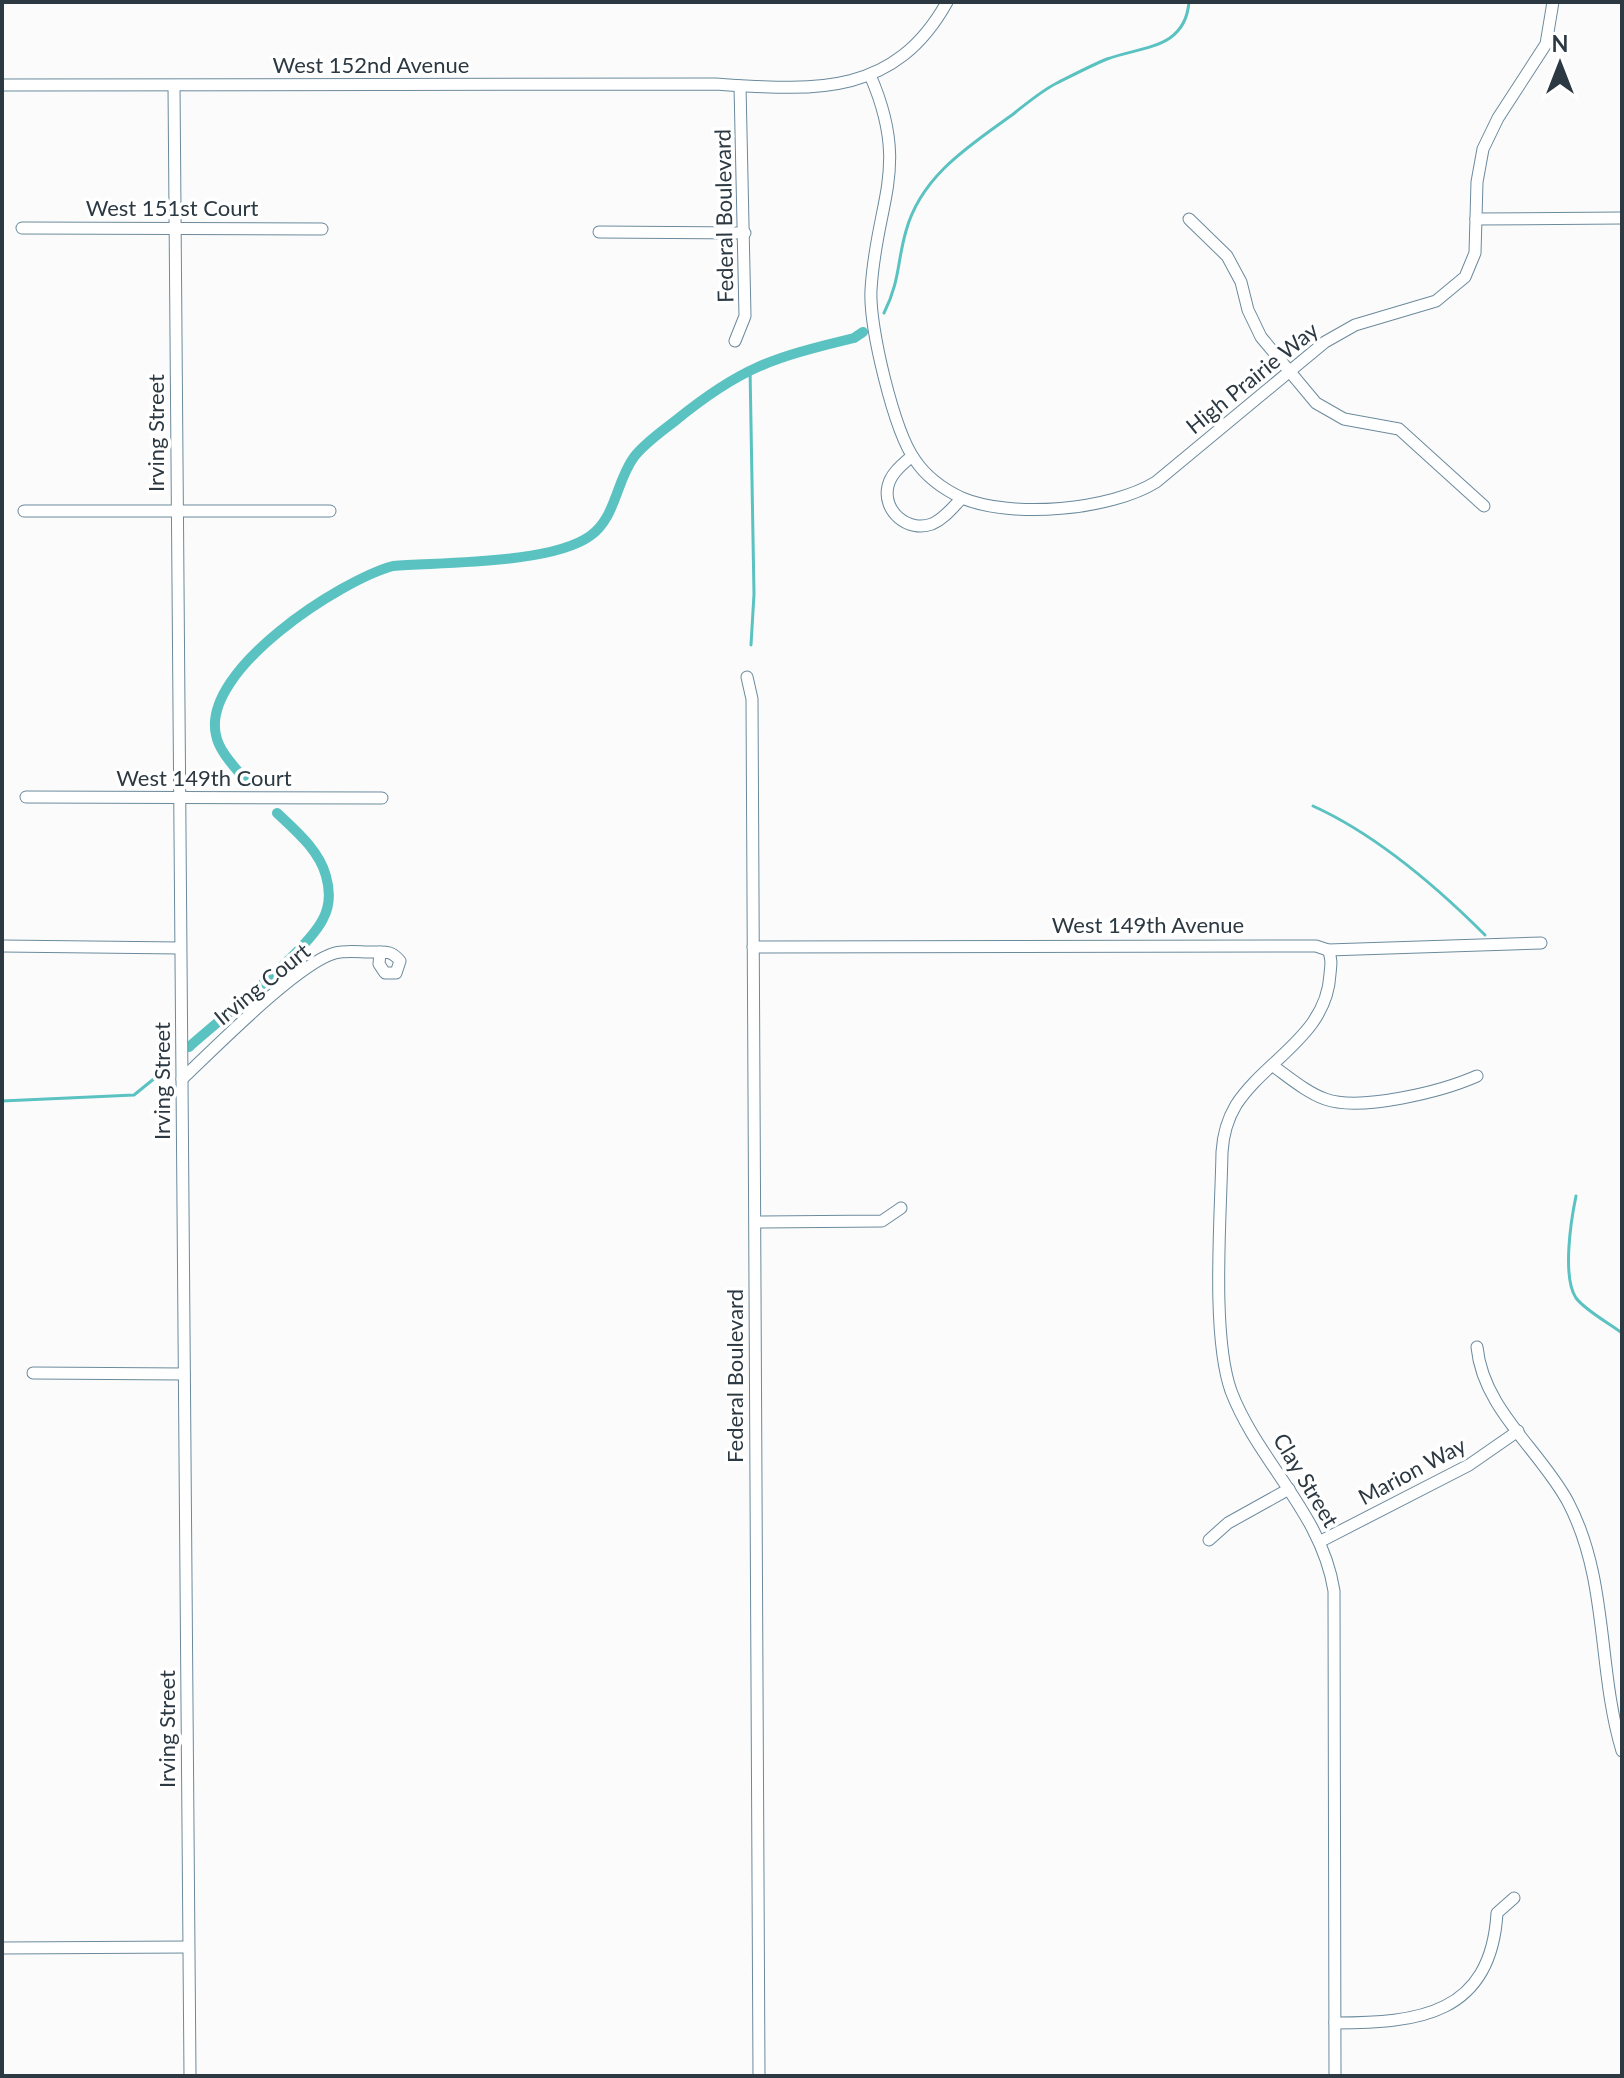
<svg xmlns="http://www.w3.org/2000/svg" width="1624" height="2078" font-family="Lato,sans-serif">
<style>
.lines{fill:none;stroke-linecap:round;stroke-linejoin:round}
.stream{stroke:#5ac2c1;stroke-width:3}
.canal{stroke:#5ac2c1;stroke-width:10}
.street-casing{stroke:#6b8a9d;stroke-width:13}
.street{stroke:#fff;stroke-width:11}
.labels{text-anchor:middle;stroke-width:7;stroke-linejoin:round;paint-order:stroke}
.street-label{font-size:22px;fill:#2c3942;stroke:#fff}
</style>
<rect width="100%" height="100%" fill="#fbfbfb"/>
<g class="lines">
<g class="stream">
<path d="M884,313C900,281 897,262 906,231C921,176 969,146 1012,115C1026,104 1041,91 1057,83C1073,75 1090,66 1107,59C1143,46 1185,49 1189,2"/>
<polyline points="750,368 754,594 751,645"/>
<path d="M1313,806C1377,835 1435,885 1485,935"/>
<polyline points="2,1101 134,1095 166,1069"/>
<path d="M1576,1196C1571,1220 1562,1277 1576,1298C1586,1311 1609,1323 1622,1333"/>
</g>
<g class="canal">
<path d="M246,781C236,768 219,752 216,735C201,670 341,580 393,566C443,562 551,564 590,536C616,518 616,481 634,457C645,443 661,432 675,421C741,367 772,358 854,338L863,332"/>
<path d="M189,1047C221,1018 306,953 323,919C330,906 330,890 326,876C319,850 296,831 277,813"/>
</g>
<defs>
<g id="street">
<path d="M870,75C911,169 876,201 871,290C869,327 894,431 915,460C927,478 943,489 962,498"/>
<path d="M2,85L715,84C811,90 893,99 947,2"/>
<polyline points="174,86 190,2076"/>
<polyline points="1189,219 1227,256 1241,282 1248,310 1261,337 1316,403 1344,419 1399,429 1484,506"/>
<polyline points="1476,219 1622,218"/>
<polyline points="22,228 322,229"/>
<polyline points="599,232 745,233"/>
<polyline points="735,341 745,316 740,86"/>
<path d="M912,456C903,464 891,473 888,486C882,511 908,533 932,524C944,519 953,507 962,498C1012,519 1111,510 1156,482L1325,342L1355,325L1436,301L1465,277L1475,253L1477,182L1483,149L1498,118L1546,44L1553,2"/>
<polyline points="24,511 330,511"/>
<polyline points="747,677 752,699 759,2076"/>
<polyline points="26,797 382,798"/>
<polyline points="2,946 180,948"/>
<polyline points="753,947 1316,946 1328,950 1541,943"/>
<path d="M1328,950C1332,958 1331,965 1330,974C1327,1035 1266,1059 1236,1105C1227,1120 1223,1135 1222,1152C1221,1215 1211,1334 1231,1391C1258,1462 1322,1513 1334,1591L1335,2076"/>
<path d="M1273,1066C1290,1078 1306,1092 1325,1099C1361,1112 1443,1091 1477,1076"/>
<path d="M182,1079C214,1049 298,963 335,953C346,950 360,952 372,952C385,952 391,950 400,961L396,973H385L379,964L380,952"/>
<polyline points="755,1222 882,1221 901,1208"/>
<path d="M1477,1347C1483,1409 1540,1450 1568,1502C1609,1580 1597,1668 1622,1751"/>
<polyline points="33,1373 184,1374"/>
<polyline points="1209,1540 1228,1523 1289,1489"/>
<polyline points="1321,1541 1469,1465 1518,1431"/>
<polyline points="2,1948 188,1947"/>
<path d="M1335,2023C1418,2023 1491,2015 1497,1913L1514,1898"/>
</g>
</defs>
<use href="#street" class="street-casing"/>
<use href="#street" class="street"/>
</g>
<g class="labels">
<g class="street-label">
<text x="371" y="73">West 152nd Avenue</text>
<text x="172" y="216">West 151st Court</text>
<text transform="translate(724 216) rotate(-91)" y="8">Federal Boulevard</text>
<text transform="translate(1252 378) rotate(-39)" y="8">High Prairie Way</text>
<text transform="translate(156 433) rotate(-90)" y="8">Irving Street</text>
<text x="204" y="786">West 149th Court</text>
<text x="1148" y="933">West 149th Avenue</text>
<text transform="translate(262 984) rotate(-39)" y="8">Irving Court</text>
<text transform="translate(162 1081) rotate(-90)" y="8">Irving Street</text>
<text transform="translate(735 1376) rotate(-90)" y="8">Federal Boulevard</text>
<text transform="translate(1412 1471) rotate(-28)" y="8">Marion Way</text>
<text transform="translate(1306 1480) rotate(59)" y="8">Clay Street</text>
<text transform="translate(167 1729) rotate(-90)" y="8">Irving Street</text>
</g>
</g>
<rect width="1624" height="2078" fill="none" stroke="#2c3942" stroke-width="8"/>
<g transform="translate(1560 64)" stroke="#ffffff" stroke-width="6" paint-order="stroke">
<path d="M0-6L14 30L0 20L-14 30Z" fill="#2c3942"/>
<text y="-12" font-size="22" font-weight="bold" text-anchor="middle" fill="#2c3942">N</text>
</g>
</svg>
